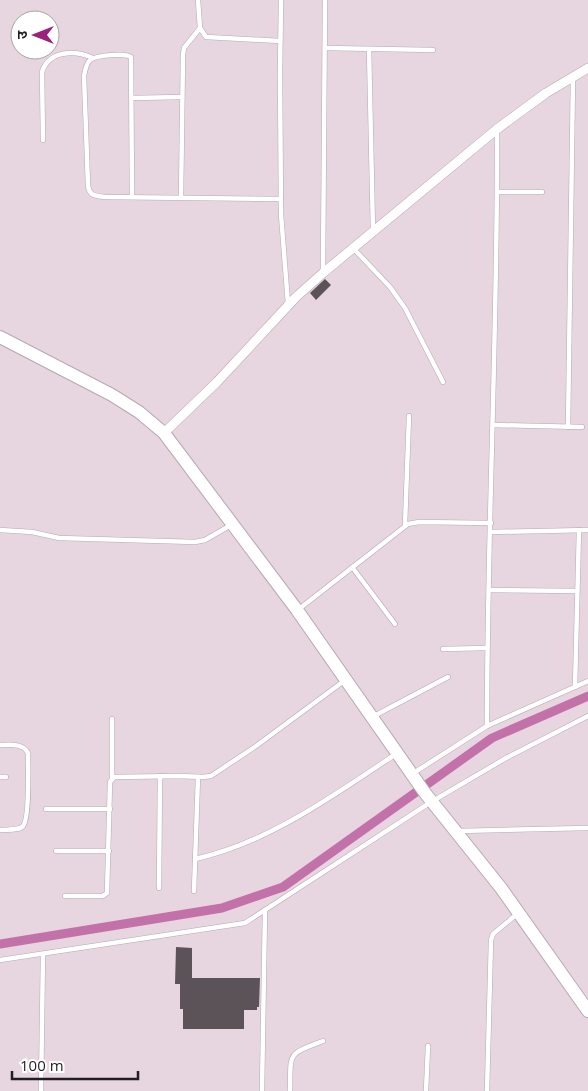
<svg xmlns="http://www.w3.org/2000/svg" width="588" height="1091" font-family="'Open Sans','Noto Sans Devanagari',sans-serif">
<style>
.built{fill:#e7d5e0;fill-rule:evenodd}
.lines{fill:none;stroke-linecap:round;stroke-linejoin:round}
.canal{stroke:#c372a9;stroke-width:9}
.building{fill:#5c5359}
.lane-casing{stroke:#b4aab0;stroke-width:5.5}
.street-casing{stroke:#b4aab0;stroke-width:10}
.secondary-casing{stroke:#b4aab0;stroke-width:14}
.lane{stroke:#fff;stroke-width:4.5}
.street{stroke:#fff;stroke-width:9}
.secondary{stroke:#fff;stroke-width:12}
</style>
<rect width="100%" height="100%" fill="#f0e5ec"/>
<path class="built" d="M0,0H588V1091H0ZM20,20H50V50H20Z"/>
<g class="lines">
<polyline class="canal" points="0,944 222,908 283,887 492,738 588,696"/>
</g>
<g class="building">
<polygon points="325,279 331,285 316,300 310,293"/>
<polygon points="176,947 192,948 192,978 260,978 259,1007 257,1007 257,1010 244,1010 244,1029 183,1029 183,1009 180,1009 180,984 175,984"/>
</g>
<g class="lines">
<defs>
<g id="lane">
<polyline points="198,0 200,28 206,37 280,41"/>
<polyline points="281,0 280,73 281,214 288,304"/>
<polyline points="325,48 433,50"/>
<polyline points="369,49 373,231"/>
<polyline points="132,98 182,97"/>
<path d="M43,140L42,72C49,50 75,50 93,58"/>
<polyline points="497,192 542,192"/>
<path d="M132,197L131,57C125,53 96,55 90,60C86,64 85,70 84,76L88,185C89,197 97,196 106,197L281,199"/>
<polyline points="181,197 183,55 184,48 200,28"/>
<polyline points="353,248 390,287 405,308 443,382"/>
<polyline points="323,272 325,0"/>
<polyline points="493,425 582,427"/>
<polyline points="568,427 573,78"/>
<polyline points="405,525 409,416"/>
<polyline points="0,530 32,532 59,538 195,542 205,540 231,525"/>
<polyline points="491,532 588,530"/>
<polyline points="352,567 395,624"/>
<polyline points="489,590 577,591"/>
<polyline points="299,609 408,524 419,522 491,523"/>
<polyline points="443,649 487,648"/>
<polyline points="575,687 579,530"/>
<polyline points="374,716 448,677"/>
<path d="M487,726C487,527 498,328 497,130"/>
<path d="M0,745C10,745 23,743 28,753C28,766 30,818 23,826C19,831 6,829 0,830"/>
<polyline points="412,774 487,726 588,681"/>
<polyline points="0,777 6,777"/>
<polyline points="112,779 112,719"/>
<polyline points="46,809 110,809"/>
<polyline points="459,831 588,828"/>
<polyline points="56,851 109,851"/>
<path d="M195,859C268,843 334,795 396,754"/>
<polyline points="159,888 160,776"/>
<polyline points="194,891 198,777"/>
<polyline points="65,896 103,896 107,893 110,782 114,777 180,776 203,777 211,776 256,746 344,681"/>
<polyline points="0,960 245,923 431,802 506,758 588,716"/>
<polyline points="41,1091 43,955"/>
<polyline points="262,1091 265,910"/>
<path d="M290,1091C291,1052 286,1055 323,1041"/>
<polyline points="426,1091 428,1046"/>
<polyline points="487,1091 491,940 493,934 517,914"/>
</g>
<polyline id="street" points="164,433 217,382 296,297 323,273 497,129 546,93 588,68"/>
<polyline id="secondary" points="0,337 112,395 139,412 164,433 297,610 425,793 501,888 588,1011"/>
</defs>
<use href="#lane" class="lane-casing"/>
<use href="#street" class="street-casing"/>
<use href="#secondary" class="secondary-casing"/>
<use href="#lane" class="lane"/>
<use href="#street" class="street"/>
<use href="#secondary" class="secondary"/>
</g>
<g transform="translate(35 35) rotate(270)"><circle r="24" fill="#ffffff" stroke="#a6a5a6"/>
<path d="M0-4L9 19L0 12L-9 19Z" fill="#9a227c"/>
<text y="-8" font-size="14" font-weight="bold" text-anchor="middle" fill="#211d20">उ</text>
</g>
<path d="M12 1071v8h126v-8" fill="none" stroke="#211d20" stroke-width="2.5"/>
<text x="20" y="1071" font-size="15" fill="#211d20" stroke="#ffffff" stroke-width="4" paint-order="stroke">100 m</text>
</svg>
